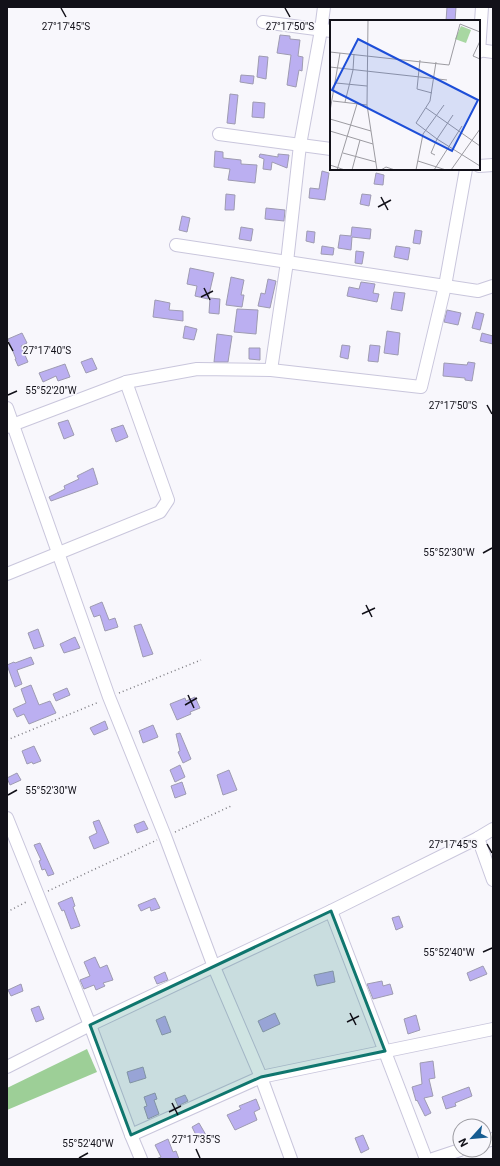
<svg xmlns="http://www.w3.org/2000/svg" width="500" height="1166" font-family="Roboto,sans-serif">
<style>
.forest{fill:#9dcf97}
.building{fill:#bbaff1;stroke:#9e9bb1}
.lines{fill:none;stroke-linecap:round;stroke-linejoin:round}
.minor-casing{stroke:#c9c6dc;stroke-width:14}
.path{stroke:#7a797f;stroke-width:1.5;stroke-dasharray:1 3;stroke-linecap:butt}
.minor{stroke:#fff;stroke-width:12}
.marked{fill:#0f766e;fill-opacity:0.2;stroke:#0f766e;stroke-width:3;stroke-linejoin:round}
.ticks{fill:none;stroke:#121119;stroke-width:1.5}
.inset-road{fill:none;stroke:#9c9ba1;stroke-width:1}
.view{fill:#1d4ed8;fill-opacity:0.15;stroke:#1d4ed8;stroke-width:2}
.inset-edge{fill:none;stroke:#121119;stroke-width:2}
.ticks-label{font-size:10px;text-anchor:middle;fill:#121119;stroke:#f8f7fc;stroke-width:3.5;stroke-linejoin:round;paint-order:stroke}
</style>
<rect width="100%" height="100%" fill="#f8f7fc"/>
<polygon class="forest" points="87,1049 97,1072 7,1110 7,1088"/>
<g class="building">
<polygon points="447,7 456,7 455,21 446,21"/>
<polygon points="280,35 290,36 290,39 300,40 298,56 303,57 302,71 299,70 296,87 287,85 291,55 277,53"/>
<polygon points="259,56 268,57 266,79 257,77"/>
<polygon points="241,75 254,76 253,84 240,82"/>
<polygon points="230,94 238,95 235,124 227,123"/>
<polygon points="253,102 265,103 264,118 252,117"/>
<polygon points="215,151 223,152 223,158 241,160 241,164 257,165 255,183 228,180 230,169 214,167"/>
<polygon points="260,154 278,157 278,154 289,155 287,168 272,162 271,170 263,169 264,159 259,157"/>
<polygon points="322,171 329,173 325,200 309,198 310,188 319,189"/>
<polygon points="376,173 384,175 383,185 374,184"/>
<polygon points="226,194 235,195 234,210 225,210"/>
<polygon points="362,194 371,195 369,206 360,204"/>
<polygon points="266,208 285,210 284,221 265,219"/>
<polygon points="182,216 190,218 187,232 179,230"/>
<polygon points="241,227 253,229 251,241 239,239"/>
<polygon points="352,227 371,229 370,239 352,237 351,250 338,248 340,235 351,236"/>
<polygon points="415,230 422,231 420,244 413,243"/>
<polygon points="307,231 315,232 314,243 306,241"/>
<polygon points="322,246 334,248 333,255 321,254"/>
<polygon points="396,246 410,248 408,260 394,257"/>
<polygon points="356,251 364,252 362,264 355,263"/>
<polygon points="190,268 214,273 208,299 195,296 197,286 187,284"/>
<polygon points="231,277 244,280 241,295 244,295 242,307 226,305"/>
<polygon points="268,279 276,281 270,308 258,306 261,293 265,294"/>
<polygon points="361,282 375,284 373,293 379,294 377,302 347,296 349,287 359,289"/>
<polygon points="394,292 405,293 402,311 391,309"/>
<polygon points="210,298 220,299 219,314 209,313"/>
<polygon points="155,300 170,303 169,310 183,311 183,321 153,317"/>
<polygon points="237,309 258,310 256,334 234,332"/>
<polygon points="447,310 461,313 458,325 444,322"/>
<polygon points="476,312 484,314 480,330 472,328"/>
<polygon points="185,326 197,329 194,340 183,338"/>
<polygon points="387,331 400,333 398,355 384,353"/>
<polygon points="22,333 27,343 21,346 28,362 18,366 15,359 16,359 8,339"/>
<polygon points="482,333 493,336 493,344 480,341"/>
<polygon points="217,334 232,336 228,362 214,362"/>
<polygon points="342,345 350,346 348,359 340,357"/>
<polygon points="370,345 380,346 378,362 368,361"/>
<polygon points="249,348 260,348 260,360 249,359"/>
<polygon points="92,358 97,369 86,373 81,362"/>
<polygon points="468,362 475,363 472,381 465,380 465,378 443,376 444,363 467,365"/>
<polygon points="65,364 70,377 58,381 56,376 43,382 39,373"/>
<polygon points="68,420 74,435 64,439 58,423"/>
<polygon points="123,425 128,437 116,442 111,429"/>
<polygon points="93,468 98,484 51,501 49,497 65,489 64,486 79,479 77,476"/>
<polygon points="102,602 109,620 115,618 118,627 105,631 100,615 94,617 90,607"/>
<polygon points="141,624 153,654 143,657 134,626"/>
<polygon points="38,629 44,646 34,649 28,633"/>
<polygon points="75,637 80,648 64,653 60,644"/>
<polygon points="31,657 34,664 17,670 22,684 15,687 7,665 14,662 15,663"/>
<polygon points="31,685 39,705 50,701 56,713 29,724 24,714 17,717 13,709 26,703 21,689"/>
<polygon points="67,688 70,695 56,701 53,694"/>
<polygon points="195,697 200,708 190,712 191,714 177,720 170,704 185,698 186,701"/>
<polygon points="105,721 108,729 94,735 90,728"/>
<polygon points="153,725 158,737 143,743 139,731"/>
<polygon points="180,733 191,759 183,763 178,752 180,751 176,734"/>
<polygon points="34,746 41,761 33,764 32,762 27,764 22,751"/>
<polygon points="180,765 185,777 175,782 170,770"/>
<polygon points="229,770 237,790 223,795 217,775"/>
<polygon points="17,773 21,780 10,785 7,778"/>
<polygon points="182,782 186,794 175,798 171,786"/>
<polygon points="99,820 109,843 94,849 89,837 97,833 93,822"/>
<polygon points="144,821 148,829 137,833 134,825"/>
<polygon points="40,843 54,874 48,876 45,869 42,870 39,861 41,860 34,845"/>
<polygon points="72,897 75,906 73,907 80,926 71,929 64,910 62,911 58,903"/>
<polygon points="155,898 160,908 151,911 150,907 141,911 138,905"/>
<polygon points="399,916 403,927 396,930 392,918"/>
<polygon points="95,957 100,968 107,965 113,980 103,983 105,986 96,990 94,985 84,989 80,980 90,976 84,962"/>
<polygon points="483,966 487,974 470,981 467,973"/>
<polygon points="333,971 335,982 317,986 314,975"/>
<polygon points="165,972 168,980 157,984 154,977"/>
<polygon points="382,981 383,986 390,984 393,994 373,999 367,984"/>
<polygon points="21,984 23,991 11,996 8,990"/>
<polygon points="39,1006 44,1019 36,1022 31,1009"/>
<polygon points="275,1013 280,1024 263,1032 258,1021"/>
<polygon points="416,1015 420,1030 408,1034 404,1019"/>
<polygon points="165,1016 171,1032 162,1035 156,1020"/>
<polygon points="433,1061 435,1078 429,1079 433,1096 424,1098 431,1113 425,1116 417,1100 416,1101 412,1087 422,1084 420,1063"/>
<polygon points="143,1067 146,1078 130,1083 127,1072"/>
<polygon points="469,1087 472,1096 455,1103 456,1106 446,1109 442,1097"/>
<polygon points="155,1093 157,1099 154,1100 159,1114 148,1119 144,1107 147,1106 144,1097"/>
<polygon points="185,1095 188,1101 178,1106 175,1099"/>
<polygon points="256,1099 260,1109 254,1112 257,1120 235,1130 227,1115 241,1109 239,1106"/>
<polygon points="199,1123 206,1135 198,1139 192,1127"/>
<polygon points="363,1135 369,1149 361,1153 355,1138"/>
<polygon points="168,1139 173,1152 176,1151 179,1159 156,1159 161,1157 155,1145"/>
</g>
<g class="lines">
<defs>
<g id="minor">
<polyline points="263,22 331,31"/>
<polyline points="479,50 493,52"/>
<polyline points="479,52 482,7"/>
<polyline points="219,134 331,149"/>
<polyline points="479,166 493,165"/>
<polyline points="176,245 478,291 493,286"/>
<polyline points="271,370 287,262 300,145 321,30 324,7"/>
<polyline points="7,408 109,697 165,836 214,967 261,1077 291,1159"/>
<polyline points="7,427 126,382 197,369 271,370 421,387 445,286 466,169"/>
<polyline points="7,574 160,512 168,500 126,382"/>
<polyline points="7,818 90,1025 131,1135 141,1159"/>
<polyline points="478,838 493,880"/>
<polyline points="331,911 426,1159"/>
<polyline points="7,1067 90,1025 331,911 478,838 493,829"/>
<polyline points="131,1135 261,1077 493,1029"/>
<polyline points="484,1142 493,1139"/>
<polyline points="433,1159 460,1150"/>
</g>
</defs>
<use href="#minor" class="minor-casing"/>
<g class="path">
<polyline points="119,693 201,660"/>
<polyline points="7,740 99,702"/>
<polyline points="175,832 231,806"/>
<polyline points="48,891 157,840"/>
<polyline points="7,912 28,901"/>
</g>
<use href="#minor" class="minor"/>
</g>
<path class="marked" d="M331,911L385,1051L261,1077L131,1135L90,1025Z"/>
<path class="ticks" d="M61,8L66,17M285,8L290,17M381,197L388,210M378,207L391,200M204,288L210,300M201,297L213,291M8,342L13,351M8,395L17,391M487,405L492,414M483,553L492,548M366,605L372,617M362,614L375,608M188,695L194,708M185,705L197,698M8,795L17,790M487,844L492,853M483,952L492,948M350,1013L356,1025M347,1022L359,1016M172,1103L178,1115M169,1112L181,1106M196,1149L200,1158M79,1158L88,1153"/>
<g transform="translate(330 20)">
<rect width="150" height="150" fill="#f8f7fc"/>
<path d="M131,6L141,10L136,23L125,19Z" fill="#a8d7a2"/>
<path class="inset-road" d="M38,0L37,85L47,150M150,21L143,36L150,39M0,32L119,45L130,4L150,12M90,40L87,69L102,73M106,42L100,81L86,103L107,119L150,146M0,47L117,60M6,63L37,66M3,81L37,85M15,82L23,50L24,34M96,88L150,126M0,91L10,33M0,99L41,111M0,111L43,124M13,133L46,142M105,135L101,133L107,119L123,95M88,141L116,150M0,145L15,150M7,150L27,84M22,150L30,120M51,150L56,147L65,150M86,150L93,114L114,85M104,150L132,106M121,150L150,109"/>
<path class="view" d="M28,19L148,80L122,131L2,70Z"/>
<rect width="150" height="150" class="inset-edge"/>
</g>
<g class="ticks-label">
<text x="66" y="30">27°17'45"S</text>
<text x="290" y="30">27°17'50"S</text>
<text x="47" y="354">27°17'40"S</text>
<text x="51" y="394">55°52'20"W</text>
<text x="453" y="409">27°17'50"S</text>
<text x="449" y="556">55°52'30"W</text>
<text x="51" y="794">55°52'30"W</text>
<text x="453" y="848">27°17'45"S</text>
<text x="449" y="956">55°52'40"W</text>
<text x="196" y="1143">27°17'35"S</text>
<text x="88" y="1147">55°52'40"W</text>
</g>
<rect width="500" height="1166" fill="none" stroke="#121119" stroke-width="16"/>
<g transform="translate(472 1138) rotate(243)"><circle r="19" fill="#f8f7fc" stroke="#9c9ba1"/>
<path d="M0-3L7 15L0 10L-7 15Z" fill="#165c91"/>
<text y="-6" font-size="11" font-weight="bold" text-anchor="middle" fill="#121119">N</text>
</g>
</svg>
